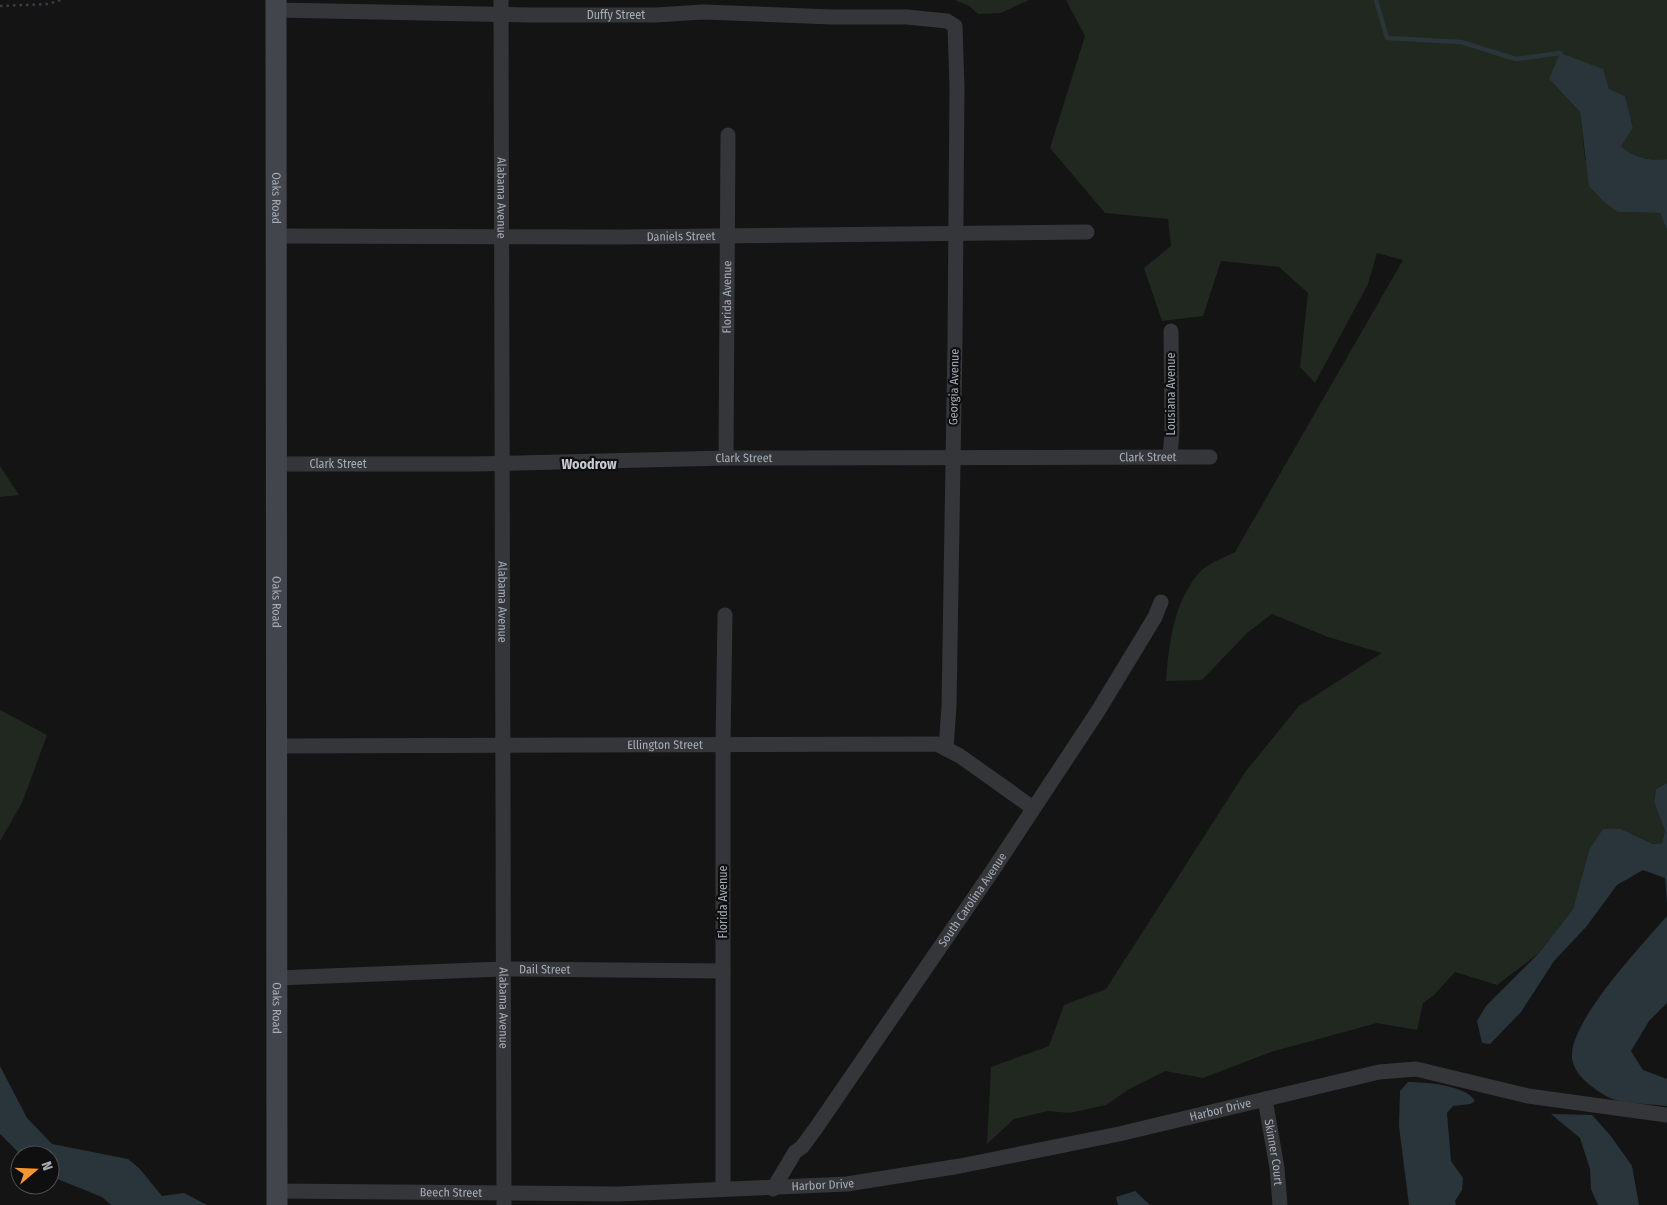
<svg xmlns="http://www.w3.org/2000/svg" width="1667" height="1205" font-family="'Fira Sans Condensed',sans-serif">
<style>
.green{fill:#202820}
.water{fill:#29353a}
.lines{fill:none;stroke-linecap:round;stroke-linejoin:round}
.stream{stroke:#29353a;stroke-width:4.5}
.path{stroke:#3a3d42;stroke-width:2.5;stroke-dasharray:2.5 4;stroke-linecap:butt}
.street{stroke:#34363a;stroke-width:15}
.secondary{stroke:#42454b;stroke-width:21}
.labels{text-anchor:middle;stroke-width:4.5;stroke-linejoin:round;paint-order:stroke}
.street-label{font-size:12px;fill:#a5acb6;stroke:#0f0f10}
.neighbourhood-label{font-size:14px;font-weight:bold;fill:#c6cbd2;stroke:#0f0f10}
</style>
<rect width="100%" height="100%" fill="#141415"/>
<g class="green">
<polygon points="955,0 1029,0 1001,13 978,14 969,6"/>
<path d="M1066,0H1667V159C1649,161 1634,158 1620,146L1633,128L1625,96L1549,79L1580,112L1585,159L1619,212L1660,213L1667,230V783L1656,789L1654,802L1665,831L1662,843L1653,844L1621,829L1589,850L1573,909L1539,953L1497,985L1455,972L1434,995L1423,1003L1417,1030L1377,1023L1271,1052L1203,1078L1165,1071L1129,1089L1106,1105L1070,1113L1048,1111L1014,1119L987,1144L991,1067L1049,1046L1064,1005L1106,989L1246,771L1299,706L1382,653L1328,637L1272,614L1248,632L1202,680L1166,681C1169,644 1173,604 1198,574C1206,564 1223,558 1235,552L1403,260L1377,253L1368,284L1315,383L1300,367L1308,293L1279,267L1221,261L1203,316L1162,321L1144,268L1171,246L1168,219L1105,213L1050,148L1085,36Z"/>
<polygon points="0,466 19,495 0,497"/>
<polygon points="0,710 47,735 22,803 0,841"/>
</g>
<g class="water">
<path d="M1560,53L1603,69L1609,89L1625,96L1633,128L1621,146C1634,158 1649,161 1667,159V230L1660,213L1618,212L1603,201L1589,186L1580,112L1549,79Z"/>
<polygon points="1667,783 1667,903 1665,878 1643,870 1617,885 1586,927 1554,961 1521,1012 1490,1044 1482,1043 1477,1021 1486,1006 1539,953 1573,909 1589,850 1603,829 1621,829 1653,844 1662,843 1665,831 1654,802 1656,789"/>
<path d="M1667,916V1003L1649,1021L1631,1051L1643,1070L1667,1079V1106C1652,1104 1622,1104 1610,1098C1595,1090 1574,1076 1572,1058C1569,1021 1643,944 1667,916Z"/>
<polygon points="0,1066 27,1118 52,1144 128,1159 139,1168 162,1196 184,1193 207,1205 111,1205 102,1197 50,1176 50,1155 21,1155 0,1134"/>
<path d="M1408,1082C1425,1082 1466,1085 1475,1101L1470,1104L1453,1106L1447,1113L1451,1161L1463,1178L1462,1190L1455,1201L1456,1205H1409L1399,1126L1400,1091Z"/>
<polygon points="1551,1114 1592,1115 1610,1135 1632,1166 1639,1205 1598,1205 1591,1189 1590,1169 1580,1138"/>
<polygon points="1135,1191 1150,1205 1118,1205 1116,1197"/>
</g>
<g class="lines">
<polyline class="stream" points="1376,0 1387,38 1461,42 1516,59 1560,53 1563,57"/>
<polyline class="path" points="0,6 48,4 61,0"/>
<g class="street">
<path id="s1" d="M501,0L504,1205"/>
<path id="s2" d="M276,10L529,15H656L703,12L832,17H907L947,21L955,26L957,87L955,341L949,706L946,749"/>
<path id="s3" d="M276,236L620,237L1087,232"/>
<polyline points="1170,457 1172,432 1171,331"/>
<path id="s4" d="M726,458L728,135"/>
<path id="s5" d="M276,464H474L726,458L1210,457"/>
<path id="s6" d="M277,746L937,744L960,756L1033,808"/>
<path id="s7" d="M277,978L502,969L723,971"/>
<path id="s8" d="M1265,1099L1277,1168L1280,1205"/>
<polyline points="723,1189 723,744 725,615"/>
<path id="s9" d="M773,1189L795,1152L802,1147L816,1128L991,873L1098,711L1155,617L1161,602"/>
<path id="s10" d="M277,1191L618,1194L847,1184L960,1166L1119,1134L1379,1072L1416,1069L1528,1096L1667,1115"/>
</g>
<path class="secondary" id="s11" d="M276,0L277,1205"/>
</g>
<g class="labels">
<g class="street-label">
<text dy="4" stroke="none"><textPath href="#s2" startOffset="340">Duffy Street</textPath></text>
<text dy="4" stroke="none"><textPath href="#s11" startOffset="198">Oaks Road</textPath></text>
<text dy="4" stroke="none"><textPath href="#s1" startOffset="198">Alabama Avenue</textPath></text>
<text dy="4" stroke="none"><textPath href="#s3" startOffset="405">Daniels Street</textPath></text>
<text dy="4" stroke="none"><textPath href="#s4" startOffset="161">Florida Avenue</textPath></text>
<text transform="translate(954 387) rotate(-89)" y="4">Georgia Avenue</text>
<text transform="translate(1171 394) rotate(-90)" y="4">Lousiana Avenue</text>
<text dy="4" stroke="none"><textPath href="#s5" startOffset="872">Clark Street</textPath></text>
<text dy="4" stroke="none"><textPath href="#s5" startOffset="468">Clark Street</textPath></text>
<text dy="4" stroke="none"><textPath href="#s5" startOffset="62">Clark Street</textPath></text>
<text dy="4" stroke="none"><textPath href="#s11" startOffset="602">Oaks Road</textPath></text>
<text dy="4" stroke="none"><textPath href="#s1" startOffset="602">Alabama Avenue</textPath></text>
<text dy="4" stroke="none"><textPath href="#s6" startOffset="388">Ellington Street</textPath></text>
<text dy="4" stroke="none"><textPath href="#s9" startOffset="352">South Carolina Avenue</textPath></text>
<text transform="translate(723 902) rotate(-90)" y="4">Florida Avenue</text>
<text dy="4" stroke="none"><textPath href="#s7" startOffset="268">Dail Street</textPath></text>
<text dy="4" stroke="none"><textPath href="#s11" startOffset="1008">Oaks Road</textPath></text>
<text dy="4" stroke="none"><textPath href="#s1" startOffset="1008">Alabama Avenue</textPath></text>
<text dy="4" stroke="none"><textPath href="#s10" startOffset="951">Harbor Drive</textPath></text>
<text dy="4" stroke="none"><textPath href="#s8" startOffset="54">Skinner Court</textPath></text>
<text dy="4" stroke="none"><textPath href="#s10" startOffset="546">Harbor Drive</textPath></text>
<text dy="4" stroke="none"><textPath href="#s10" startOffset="174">Beech Street</textPath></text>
</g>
<g class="neighbourhood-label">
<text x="589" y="469">Woodrow</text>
</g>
</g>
<g transform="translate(35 1170) rotate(71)"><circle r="24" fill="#0f0f10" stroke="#4b4e52"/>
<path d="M0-4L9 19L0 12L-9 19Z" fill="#f7962a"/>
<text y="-8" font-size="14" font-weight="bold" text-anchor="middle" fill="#a5acb6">N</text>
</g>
</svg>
